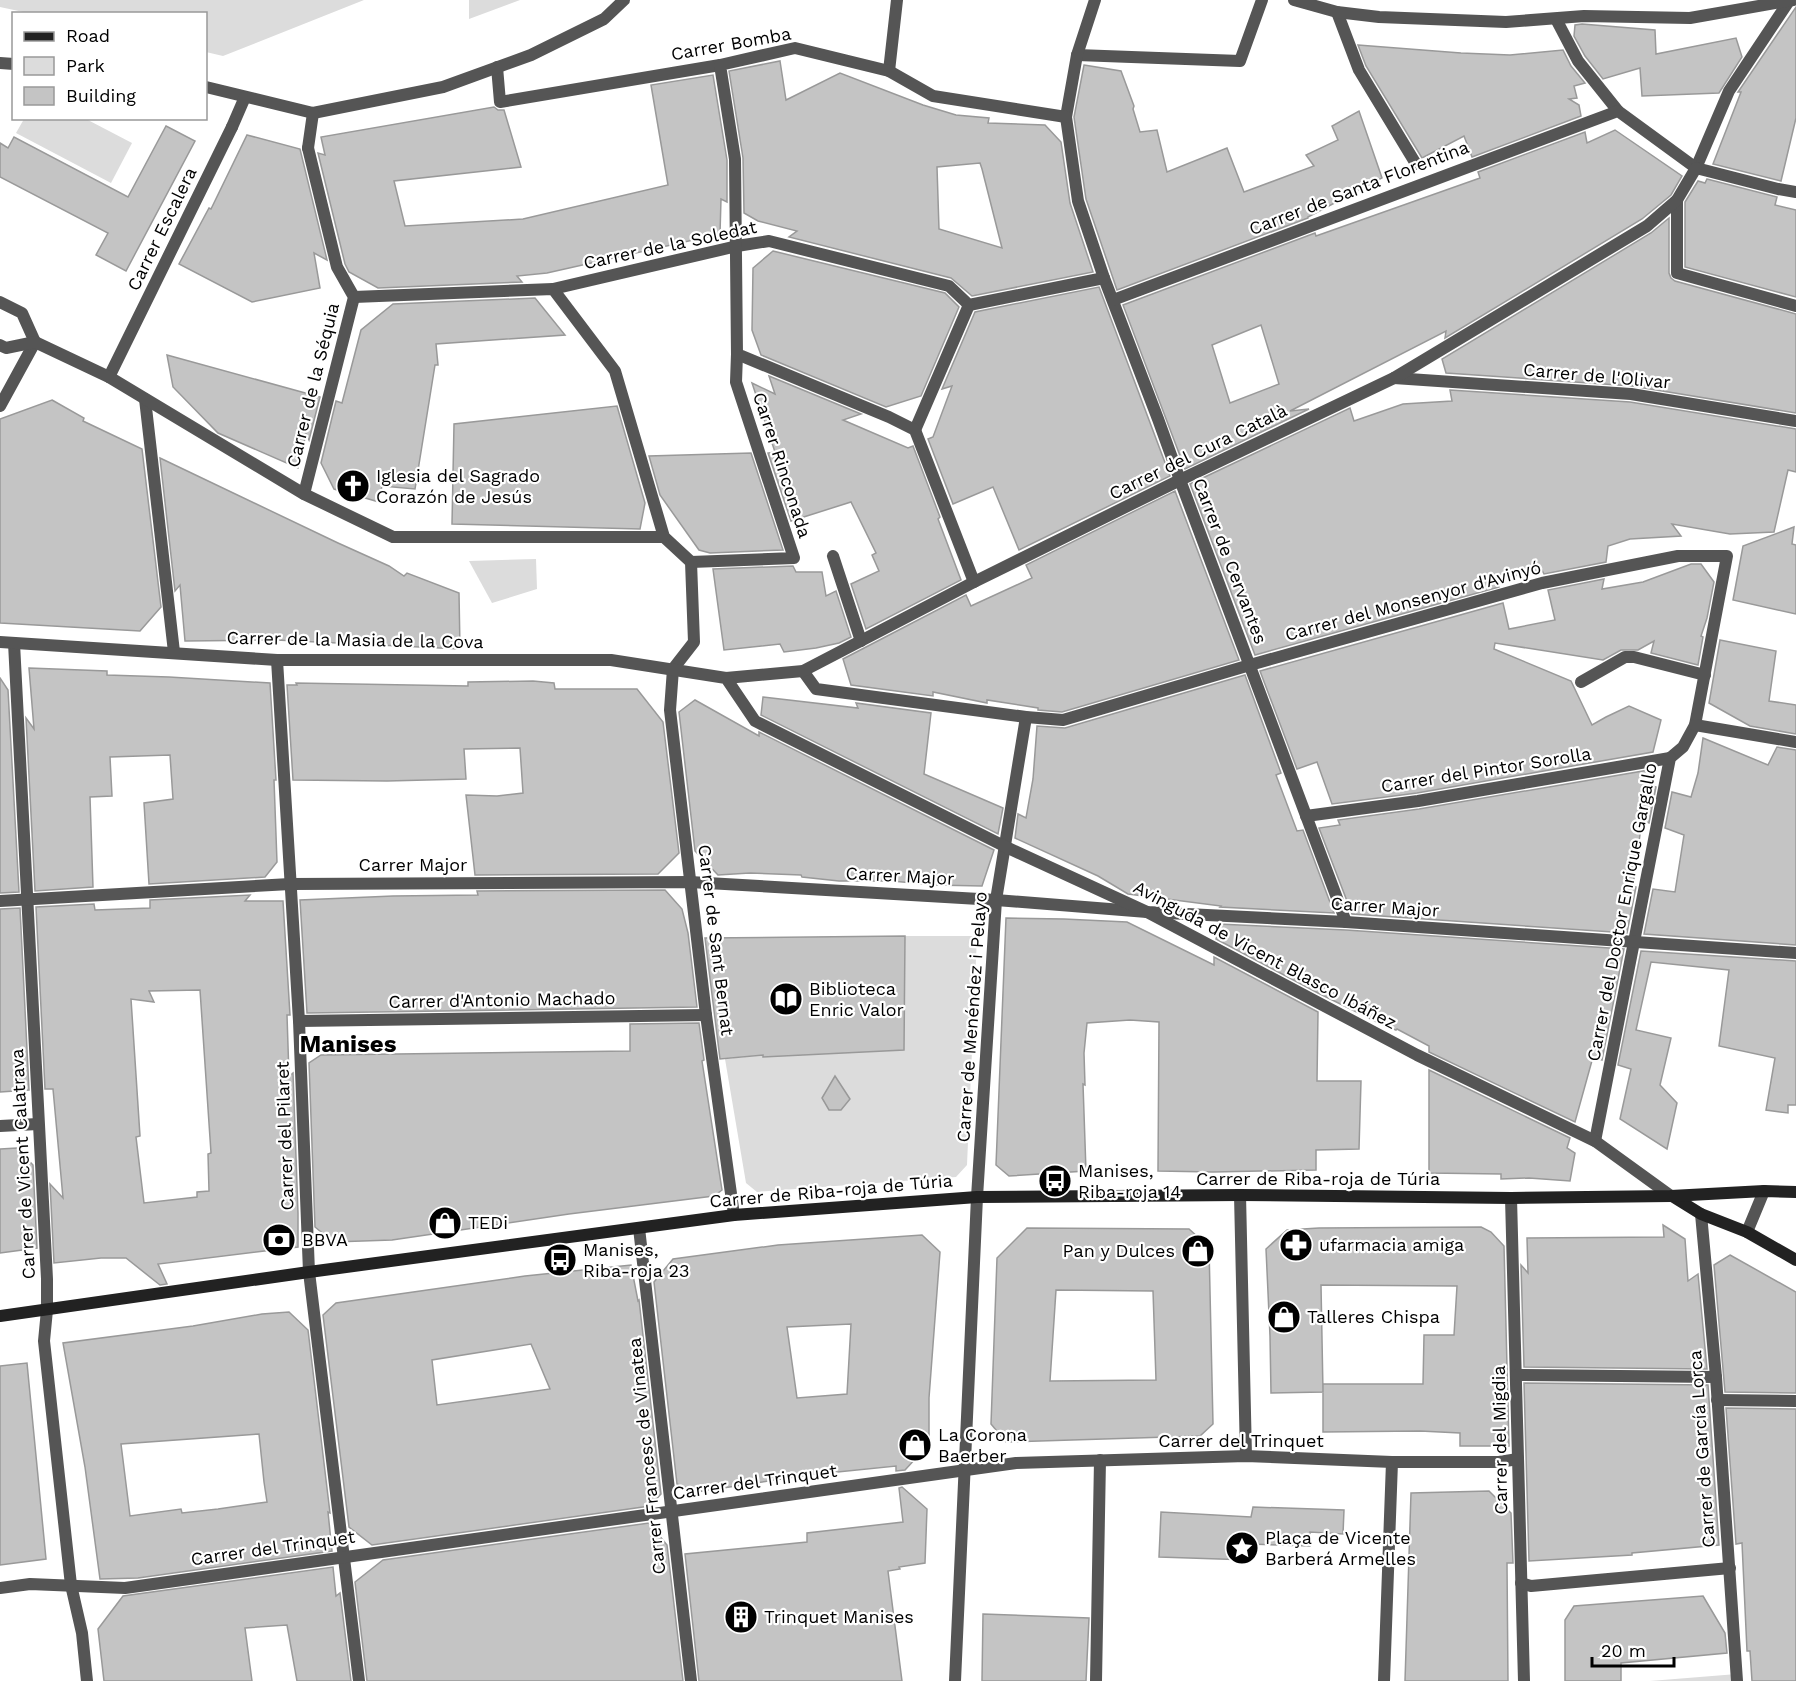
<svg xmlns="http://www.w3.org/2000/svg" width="1796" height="1681" font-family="'Work Sans',sans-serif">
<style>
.green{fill:#dcdcdc}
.building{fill:#c4c4c4;stroke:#999;stroke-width:1.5;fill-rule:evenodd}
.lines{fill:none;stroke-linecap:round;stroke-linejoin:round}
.pedestrian{stroke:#555;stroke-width:12}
.minor{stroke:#555;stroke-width:12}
.tertiary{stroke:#555;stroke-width:12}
.secondary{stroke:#222;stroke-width:12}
.labels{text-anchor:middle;stroke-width:4.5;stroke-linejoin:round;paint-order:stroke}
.street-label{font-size:18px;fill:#000;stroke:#fff}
.poi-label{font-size:18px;fill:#000;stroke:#fff;text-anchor:start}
.district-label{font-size:24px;font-weight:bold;fill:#000;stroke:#fff}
</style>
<rect width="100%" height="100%" fill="#fff"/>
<g class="green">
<polygon points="0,0 364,0 223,56 206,52 206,14 28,13 0,7"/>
<polygon points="469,0 520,0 469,19"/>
<polygon points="24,119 86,119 132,143 111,183 16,133"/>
<polygon points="536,559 537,589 492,603 469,561"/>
<polygon points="905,936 977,936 967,1165 956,1177 757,1192 746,1183 725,1059 775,1054 904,1050"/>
<polygon points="1737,1674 1737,1681 1650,1681"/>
</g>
<g class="building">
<polygon points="1796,7 1796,118 1781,181 1713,164 1741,92 1738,92"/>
<polygon points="1582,24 1655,30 1656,54 1736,38 1742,57 1719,93 1642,96 1640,68 1603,79 1585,56 1574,36 1575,25"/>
<polygon points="1358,45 1461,53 1510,55 1563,50 1571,66 1585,83 1574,86 1577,98 1569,99 1579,105 1581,116 1472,157 1464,136 1422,158 1366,66"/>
<path d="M780,61L786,100L840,73L923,105L956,115L989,118L988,123L1045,125L1061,142L1070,203L1093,272L972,296L951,278L789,237L797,231L758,221L744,213L743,158L729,71ZM980,163L982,169L1002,248L939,229L937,167Z"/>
<polygon points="1084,65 1121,71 1134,106 1133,109 1140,132 1157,130 1167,172 1227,148 1244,192 1314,166 1306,155 1338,140 1332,126 1359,111 1382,178 1308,217 1308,218 1117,290 1086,199 1074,117"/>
<polygon points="713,75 727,160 727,202 721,199 720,234 547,273 517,276 522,282 378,288 349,272 345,264 318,153 325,155 321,137 494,107 498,110 504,110 521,167 394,181 405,226 523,219 668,185 651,85"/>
<polygon points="166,126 195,141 126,271 96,255 108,233 0,177 0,143 8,148 14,137 128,197"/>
<path d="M1615,130L1682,176L1671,195L1642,219L1445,338L1446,331L1290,411L1309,409L1185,469L1123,305L1315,233L1316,236L1480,178L1478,172L1585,132L1587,143ZM1261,325L1279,384L1230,403L1212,345Z"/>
<polygon points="247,135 300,149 327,260 314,253 320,288 252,302 179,264 209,208 211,209"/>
<polygon points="1707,179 1777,197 1775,205 1796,210 1796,297 1685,267 1685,202 1698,181 1705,183"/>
<polygon points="1669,218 1669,273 1671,278 1675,281 1796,314 1796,413 1632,386 1446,373 1442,359 1651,233"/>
<polygon points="773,251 945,293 959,307 921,396 886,407 761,355 752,330 753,268"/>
<polygon points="1099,287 1170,476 1019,550 993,487 953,504 928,439 933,437 952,386 942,389 975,312"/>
<polygon points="535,298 565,335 436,344 438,365 435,365 415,489 382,486 379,502 334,489 321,463 336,401 342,403 361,330 393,304"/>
<polygon points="167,355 320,397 309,440 306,434 298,468 218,433 173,387"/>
<polygon points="769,376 861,414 843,420 908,448 913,446 940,517 938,519 961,580 866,629 851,584 879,571 872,555 876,553 851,502 791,521 768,453 775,452 752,383 775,394"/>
<polygon points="1450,390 1630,402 1796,429 1796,472 1788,470 1774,532 1730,534 1672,524 1681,536 1630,539 1608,546 1606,562 1544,574 1542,570 1497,580 1499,587 1255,655 1190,484 1350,408 1354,421 1403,404 1452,401"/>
<polygon points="52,400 84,418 83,421 142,449 161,607 140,631 0,623 0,419"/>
<polygon points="617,406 645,503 640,529 452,524 454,424"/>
<polygon points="751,453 783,550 710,553 699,550 660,495 649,456"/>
<polygon points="160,458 338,543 389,566 404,576 407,573 459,593 460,649 276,640 185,641 180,585 175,591"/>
<polygon points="1175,491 1239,660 1062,712 1038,710 1038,708 987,700 987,703 933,692 933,696 851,685 843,659 966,595 971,606 1032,578 1026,565"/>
<polygon points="1794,527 1792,544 1796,545 1796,614 1733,600 1743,546"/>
<polygon points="1691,564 1701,564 1714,582 1707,618 1701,636 1703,637 1698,665 1651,653 1654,641 1638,650 1621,650 1603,660 1495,643 1494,649 1571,681 1592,725 1606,717 1629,706 1661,720 1653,752 1417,793 1332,804 1317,762 1297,769 1260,671 1503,603 1509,629 1555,620 1548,590 1604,579 1602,589 1643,582"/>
<polygon points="793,566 796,572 822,572 826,596 836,591 851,637 839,643 816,648 784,652 780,644 724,650 713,569"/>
<polygon points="1720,640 1776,651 1769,701 1796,705 1796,734 1750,726 1709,703"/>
<polygon points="29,668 107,671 107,675 169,677 270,683 276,780 274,780 277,862 265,877 149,884 144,803 173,799 170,755 110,757 112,796 90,797 93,887 35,891 26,718 34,729"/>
<polygon points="1245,675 1281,773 1276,775 1297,831 1303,830 1334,913 1220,907 1221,906 1128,894 1098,876 1015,838 1018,814 1026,818 1033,779 1037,726 1065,728"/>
<polygon points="0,678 8,690 19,892 0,893"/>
<polygon points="533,681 554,683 555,689 637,689 663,722 679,853 658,874 475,875 466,795 497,796 523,793 520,748 464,749 466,779 387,781 293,780 287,685 297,685 296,683 468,686 468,682"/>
<polygon points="763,697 858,708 856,703 931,713 924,774 1003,808 998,834 761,715"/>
<polygon points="695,700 759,736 759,732 994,850 982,886 934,885 892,881 839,881 802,877 801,875 750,873 718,875 695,851 679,712"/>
<polygon points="1703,738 1768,765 1777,747 1796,750 1796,945 1644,934 1653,889 1675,892 1684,835 1665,828 1672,792 1691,797 1698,773"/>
<polygon points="1649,770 1646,784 1656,787 1649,823 1642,820 1633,886 1636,887 1627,933 1352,914 1319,828 1340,825 1338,820 1419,809"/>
<polygon points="665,890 682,909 688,933 697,1007 307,1013 300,900 393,896 478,895 477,891"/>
<path d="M250,895L245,901H283L290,1015H287L289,1076L293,1073L298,1213V1247L158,1264L167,1284L160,1285L126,1258H101L54,1263L50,1184L63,1198L53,1089H45L36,907L94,904L95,910L150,908V900ZM200,990L211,1153L208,1154L209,1191L197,1192V1197L144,1203L136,1137L140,1136L131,999L154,1002L149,991Z"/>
<polygon points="20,908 29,1090 0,1092 0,909"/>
<polygon points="1006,918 1064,919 1127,922 1214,965 1214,957 1318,1012 1317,1081 1361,1081 1359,1149 1316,1150 1316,1170 1213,1172 1158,1171 1159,1022 1130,1020 1087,1023 1084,1053 1085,1085 1083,1084 1086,1171 1009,1176 996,1165"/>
<polygon points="1218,924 1346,930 1624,949 1602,1060 1593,1057 1575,1122 1429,1052 1429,1046 1397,1029 1396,1030 1379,1023 1318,993 1216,939"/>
<polygon points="905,936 904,1050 763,1057 763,1055 720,1059 705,938"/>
<polygon points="1641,951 1796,961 1796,1105 1788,1105 1788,1113 1766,1110 1775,1058 1719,1046 1729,970 1651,962 1636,1030 1671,1038 1660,1085 1677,1103 1667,1149 1620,1119 1631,1069 1618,1065"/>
<polygon points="699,1023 704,1060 702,1061 722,1190 714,1196 569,1214 392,1240 333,1242 315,1227 309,1063 321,1055 630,1051 630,1024"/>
<polygon points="1429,1070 1570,1138 1567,1148 1575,1153 1570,1181 1529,1178 1501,1179 1501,1174 1429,1173"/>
<polygon points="835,1076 850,1099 841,1110 829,1110 822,1098"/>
<polygon points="17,1148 33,1165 37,1248 0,1253 0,1149"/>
<polygon points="1663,1225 1685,1239 1688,1281 1698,1274 1707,1369 1524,1367 1521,1265 1528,1273 1527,1238 1664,1237"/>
<polygon points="1481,1227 1491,1232 1504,1246 1509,1446 1460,1446 1460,1433 1420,1431 1323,1432 1323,1384 1423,1384 1424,1335 1454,1335 1457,1286 1321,1285 1323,1392 1271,1393 1270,1336 1266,1249 1287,1230 1319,1228"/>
<path d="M1027,1228L1189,1229L1209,1247L1213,1424L1200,1436L1006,1442L991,1424L997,1258ZM1056,1290L1153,1291L1156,1380L1050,1381Z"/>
<path d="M922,1235L940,1252L929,1398V1444L905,1470L896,1471V1466L808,1475L697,1492L677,1484L654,1282L673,1259L778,1245ZM851,1324L847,1394L797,1398L787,1327Z"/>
<polygon points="1730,1255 1796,1292 1796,1393 1725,1392 1714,1265"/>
<path d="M631,1265L638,1301L639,1300L661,1494L650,1506L372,1545L349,1527L323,1315L336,1303L525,1276ZM531,1344L550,1389L437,1405L432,1360Z"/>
<path d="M289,1312L308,1330L330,1513L328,1512L332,1551L138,1578L100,1579L85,1467L63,1343L193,1326L262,1314ZM259,1434L264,1482L267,1502L218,1509L182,1513L181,1509L130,1516L121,1444Z"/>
<polygon points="27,1363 46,1559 0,1565 0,1366"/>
<polygon points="1524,1383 1708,1385 1719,1545 1632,1553 1632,1555 1529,1561"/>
<polygon points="1726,1408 1796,1409 1796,1681 1752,1681 1750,1651 1747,1651 1742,1543 1736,1544"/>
<polygon points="902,1487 927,1509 925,1563 899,1567 900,1569 888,1571 902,1681 699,1681 685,1554 807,1542 807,1533 903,1522 899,1488"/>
<polygon points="1489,1491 1511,1513 1513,1563 1507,1563 1508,1681 1405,1681 1411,1493"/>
<polygon points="1253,1507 1344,1510 1343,1534 1310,1532 1310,1546 1249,1544 1249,1560 1159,1557 1161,1512 1251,1517"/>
<polygon points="649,1523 667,1545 683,1681 367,1681 355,1582 383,1560"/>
<polygon points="333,1567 336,1596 340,1593 351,1681 297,1681 287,1625 245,1628 252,1681 104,1681 98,1629 123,1596"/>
<polygon points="1703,1596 1725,1633 1727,1653 1621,1663 1621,1681 1565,1681 1565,1620 1574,1606"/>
<polygon points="983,1614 1089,1618 1086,1681 982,1681"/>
</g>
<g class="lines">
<g class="pedestrian">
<polyline points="1337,12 1359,70 1416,164"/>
<polyline points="1556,19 1578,61 1618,111"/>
<polyline points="1077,55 1240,61 1262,0"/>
<polyline points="0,63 14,64"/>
<polyline points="497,67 500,102 720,65"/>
<polyline points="206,87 313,113 443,87 531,55 604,19 624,0"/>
<polyline points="232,127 245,97"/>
<polyline points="308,148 313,113"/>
<polyline points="1696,168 1729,91 1789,1"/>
<polyline points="145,399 174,652"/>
<polyline points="691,562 794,558 736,382 737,354"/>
<polyline points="1581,682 1625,657 1634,657 1705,675"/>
<polyline points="1096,1681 1100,1460"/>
<polyline points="1384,1681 1392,1462"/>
</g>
<g class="minor">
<polyline points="1095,0 1077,55 1066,117 1078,201 1104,278 1158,419 1180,480 1346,922"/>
<polyline points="1294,0 1337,12 1379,17 1506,22 1584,16 1690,18 1793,0"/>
<polyline points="889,71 897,0"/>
<polyline points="1677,200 1677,273 1796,306"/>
<polyline points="553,289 737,246 769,241 949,286 969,305 1104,278"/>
<polyline points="1113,300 1618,111 1696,168 1778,189 1796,192"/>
<polyline points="109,377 232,127"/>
<polyline points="1394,378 1631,394 1796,421"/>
<polyline points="0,406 35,342"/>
<polyline points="915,430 969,305"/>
<polyline points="304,494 354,297 337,267 308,148"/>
<polyline points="833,556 861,641"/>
<polyline points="974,582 915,430 889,417 737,354 735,159 720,65 795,48 889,71 933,96 1066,117"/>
<polyline points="14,643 47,1279 47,1310 44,1341 71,1585 82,1633 87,1681"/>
<polyline points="277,660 299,1021 309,1272 359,1681"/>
<polyline points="673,669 670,710 706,1015 734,1215"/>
<polyline points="803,671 816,689 1026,717 1063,720 1250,665 1542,583 1678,556 1727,556 1695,725 1683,747 1670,758 1595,1141"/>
<polyline points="726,678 803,671 974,582 1180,480 1394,378 1647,226 1677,200 1696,168"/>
<polyline points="1695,725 1796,742"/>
<polyline points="1306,816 1418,801 1670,758"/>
<polyline points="0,901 290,884 690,882 996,900 1147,912 1346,922 1796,953"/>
<polyline points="299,1021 706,1015"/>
<polyline points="0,1126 38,1124"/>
<polyline points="1240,1195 1246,1456"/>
<polyline points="1511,1198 1524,1681"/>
<polyline points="639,1228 691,1681"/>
<polyline points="1516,1375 1716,1377"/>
<polyline points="1717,1400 1796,1401"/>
<polyline points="1521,1583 1531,1586 1730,1568"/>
<polyline points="0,1588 30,1584 125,1588 1016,1463 1246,1456 1392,1462 1499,1462 1518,1459"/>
<polyline points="955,1681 977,1197 996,900 1026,717"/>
</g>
<g class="tertiary">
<polyline points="354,297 553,289 615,371 664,537 691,562 694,642 673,669"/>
<polyline points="0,302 22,313 35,342"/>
<polyline points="0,345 6,348 35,342 109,377 304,494 393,537 664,537"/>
<polyline points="0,642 277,660 611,660 726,678 755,721 1006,847 1147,912 1417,1055 1595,1141 1671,1196"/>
<polyline points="1701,1214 1716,1377 1737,1681"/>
<polyline points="1747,1232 1764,1191"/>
</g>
<g class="secondary">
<polyline points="1672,1196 1701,1214 1747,1232 1796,1260"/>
<polyline points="0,1316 309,1272 734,1215 977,1197 1240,1195 1511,1198 1671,1196 1764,1191 1796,1192"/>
</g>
</g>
<defs>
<symbol id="church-disc" viewBox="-11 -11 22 22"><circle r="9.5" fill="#000" stroke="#fff"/><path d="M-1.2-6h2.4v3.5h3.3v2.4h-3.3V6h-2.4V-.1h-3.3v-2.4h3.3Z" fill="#fff"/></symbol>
<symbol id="library-disc" viewBox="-11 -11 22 22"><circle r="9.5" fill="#000" stroke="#fff"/><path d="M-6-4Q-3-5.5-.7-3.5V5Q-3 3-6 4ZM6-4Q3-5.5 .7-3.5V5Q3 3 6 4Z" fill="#fff"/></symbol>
<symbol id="bus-disc" viewBox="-11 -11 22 22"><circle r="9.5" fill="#000" stroke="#fff"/><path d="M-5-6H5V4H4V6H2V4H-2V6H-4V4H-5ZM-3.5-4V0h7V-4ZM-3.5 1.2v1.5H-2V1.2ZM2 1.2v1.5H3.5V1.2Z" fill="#fff"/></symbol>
<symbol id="shop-disc" viewBox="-11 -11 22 22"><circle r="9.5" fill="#000" stroke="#fff"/><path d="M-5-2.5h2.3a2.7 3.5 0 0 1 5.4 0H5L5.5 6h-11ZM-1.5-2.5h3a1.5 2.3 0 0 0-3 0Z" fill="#fff"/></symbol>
<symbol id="bank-disc" viewBox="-11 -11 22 22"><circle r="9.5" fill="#000" stroke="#fff"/><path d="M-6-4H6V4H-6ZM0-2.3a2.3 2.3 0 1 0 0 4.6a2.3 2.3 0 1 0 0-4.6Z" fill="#fff"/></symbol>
<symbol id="pharmacy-disc" viewBox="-11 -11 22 22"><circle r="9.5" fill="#000" stroke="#fff"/><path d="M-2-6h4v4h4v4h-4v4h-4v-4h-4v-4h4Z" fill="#fff"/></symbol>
<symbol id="sight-disc" viewBox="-11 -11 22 22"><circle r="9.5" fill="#000" stroke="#fff"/><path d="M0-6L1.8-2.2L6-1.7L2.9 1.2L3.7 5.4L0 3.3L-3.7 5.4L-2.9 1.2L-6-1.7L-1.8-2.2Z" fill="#fff"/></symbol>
<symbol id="building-disc" viewBox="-11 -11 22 22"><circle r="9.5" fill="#000" stroke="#fff"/><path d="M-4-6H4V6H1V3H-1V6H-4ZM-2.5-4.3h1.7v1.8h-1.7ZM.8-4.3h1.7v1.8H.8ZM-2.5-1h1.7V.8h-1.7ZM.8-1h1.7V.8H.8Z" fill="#fff"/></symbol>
</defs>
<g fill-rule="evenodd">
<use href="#church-disc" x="334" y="467" width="38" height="38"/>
<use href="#library-disc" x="767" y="980" width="38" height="38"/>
<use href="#bus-disc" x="1036" y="1162" width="38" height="38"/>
<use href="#shop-disc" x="426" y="1204" width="38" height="38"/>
<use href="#bank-disc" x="260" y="1221" width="38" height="38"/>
<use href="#pharmacy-disc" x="1277" y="1226" width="38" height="38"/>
<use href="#shop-disc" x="1179" y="1232" width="38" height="38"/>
<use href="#bus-disc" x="541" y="1241" width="38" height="38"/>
<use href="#shop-disc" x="1265" y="1298" width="38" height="38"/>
<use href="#shop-disc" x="896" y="1426" width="38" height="38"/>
<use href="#sight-disc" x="1223" y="1529" width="38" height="38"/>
<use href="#building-disc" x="722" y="1598" width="38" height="38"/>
</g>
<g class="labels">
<g class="street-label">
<text transform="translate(731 44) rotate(-10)" y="6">Carrer Bomba</text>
<text transform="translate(1359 188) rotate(-21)" y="6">Carrer de Santa Florentina</text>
<text transform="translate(162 229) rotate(-64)" y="6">Carrer Escalera</text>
<text transform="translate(670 245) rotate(-12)" y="6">Carrer de la Soledat</text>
<text transform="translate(1597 376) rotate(5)" y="6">Carrer de l'Olivar</text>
<text transform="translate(313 385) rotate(-76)" y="6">Carrer de la Séquia</text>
<text transform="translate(1198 452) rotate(-26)" y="6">Carrer del Cura Català</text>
<text transform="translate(782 465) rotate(72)" y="6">Carrer Rinconada</text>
<text transform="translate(1230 561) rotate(69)" y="6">Carrer de Cervantes</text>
<text transform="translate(1413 601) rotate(-15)" y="6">Carrer del Monsenyor d'Avinyó</text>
<text transform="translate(355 640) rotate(1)" y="6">Carrer de la Masia de la Cova</text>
<text transform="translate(1486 770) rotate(-9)" y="6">Carrer del Pintor Sorolla</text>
<text x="413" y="871">Carrer Major</text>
<text transform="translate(900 876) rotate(3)" y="6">Carrer Major</text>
<text transform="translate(1385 907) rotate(4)" y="6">Carrer Major</text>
<text transform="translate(1622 912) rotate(-79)" y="6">Carrer del Doctor Enrique Gargallo</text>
<text transform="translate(716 940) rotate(83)" y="6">Carrer de Sant Bernat</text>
<text transform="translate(1265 955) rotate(28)" y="6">Avinguda de Vicent Blasco Ibáñez</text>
<text transform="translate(502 1000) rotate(-1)" y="6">Carrer d'Antonio Machado</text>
<text transform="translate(972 1017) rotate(-86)" y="6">Carrer de Menéndez i Pelayo</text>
<text transform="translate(285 1136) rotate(-92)" y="6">Carrer del Pilaret</text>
<text transform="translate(23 1164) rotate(-93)" y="6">Carrer de Vicent Calatrava</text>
<text x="1318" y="1185">Carrer de Riba-roja de Túria</text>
<text transform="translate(831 1191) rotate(-5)" y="6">Carrer de Riba-roja de Túria</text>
<text transform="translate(1500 1440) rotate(-91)" y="6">Carrer del Migdia</text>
<text x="1241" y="1447">Carrer del Trinquet</text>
<text transform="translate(1702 1449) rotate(-94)" y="6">Carrer de García Lorca</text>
<text transform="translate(647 1456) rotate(-96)" y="6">Carrer Francesc de Vinatea</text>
<text transform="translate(755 1482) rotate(-8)" y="6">Carrer del Trinquet</text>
<text transform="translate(273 1548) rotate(-8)" y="6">Carrer del Trinquet</text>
</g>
<g class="poi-label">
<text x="376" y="482">Iglesia del Sagrado<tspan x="376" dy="21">Corazón de Jesús</tspan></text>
<text x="809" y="995">Biblioteca<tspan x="809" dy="21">Enric Valor</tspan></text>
<text x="1078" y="1177">Manises,<tspan x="1078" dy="21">Riba-roja 14</tspan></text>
<text x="468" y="1229">TEDi</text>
<text x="302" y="1246">BBVA</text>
<text x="1319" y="1251">ufarmacia amiga</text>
<text x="583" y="1256">Manises,<tspan x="583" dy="21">Riba-roja 23</tspan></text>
<text x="1175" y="1257" text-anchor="end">Pan y Dulces</text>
<text x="1307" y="1323">Talleres Chispa</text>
<text x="938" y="1441">La Corona<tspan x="938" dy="21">Baerber</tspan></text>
<text x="1265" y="1544">Plaça de Vicente<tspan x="1265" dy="21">Barberá Armelles</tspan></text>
<text x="764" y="1623">Trinquet Manises</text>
</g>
<g class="district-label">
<text x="348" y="1052">Manises</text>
</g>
</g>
<rect x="12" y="12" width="195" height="108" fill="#ffffff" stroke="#999999" stroke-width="1.5"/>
<rect x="24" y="32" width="30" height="9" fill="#222222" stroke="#999999" stroke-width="1.5"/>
<text x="66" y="42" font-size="18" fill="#000000">Road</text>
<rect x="24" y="57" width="30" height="18" fill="#dcdcdc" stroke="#999999" stroke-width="1.5"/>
<text x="66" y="72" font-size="18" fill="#000000">Park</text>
<rect x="24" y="87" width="30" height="18" fill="#c4c4c4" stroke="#999999" stroke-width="1.5"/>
<text x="66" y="102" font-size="18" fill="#000000">Building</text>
<path d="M1592 1657v9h82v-9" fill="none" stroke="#000000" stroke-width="3"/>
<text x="1601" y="1657" font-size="18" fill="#000000" stroke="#ffffff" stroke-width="4.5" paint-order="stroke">20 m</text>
</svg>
